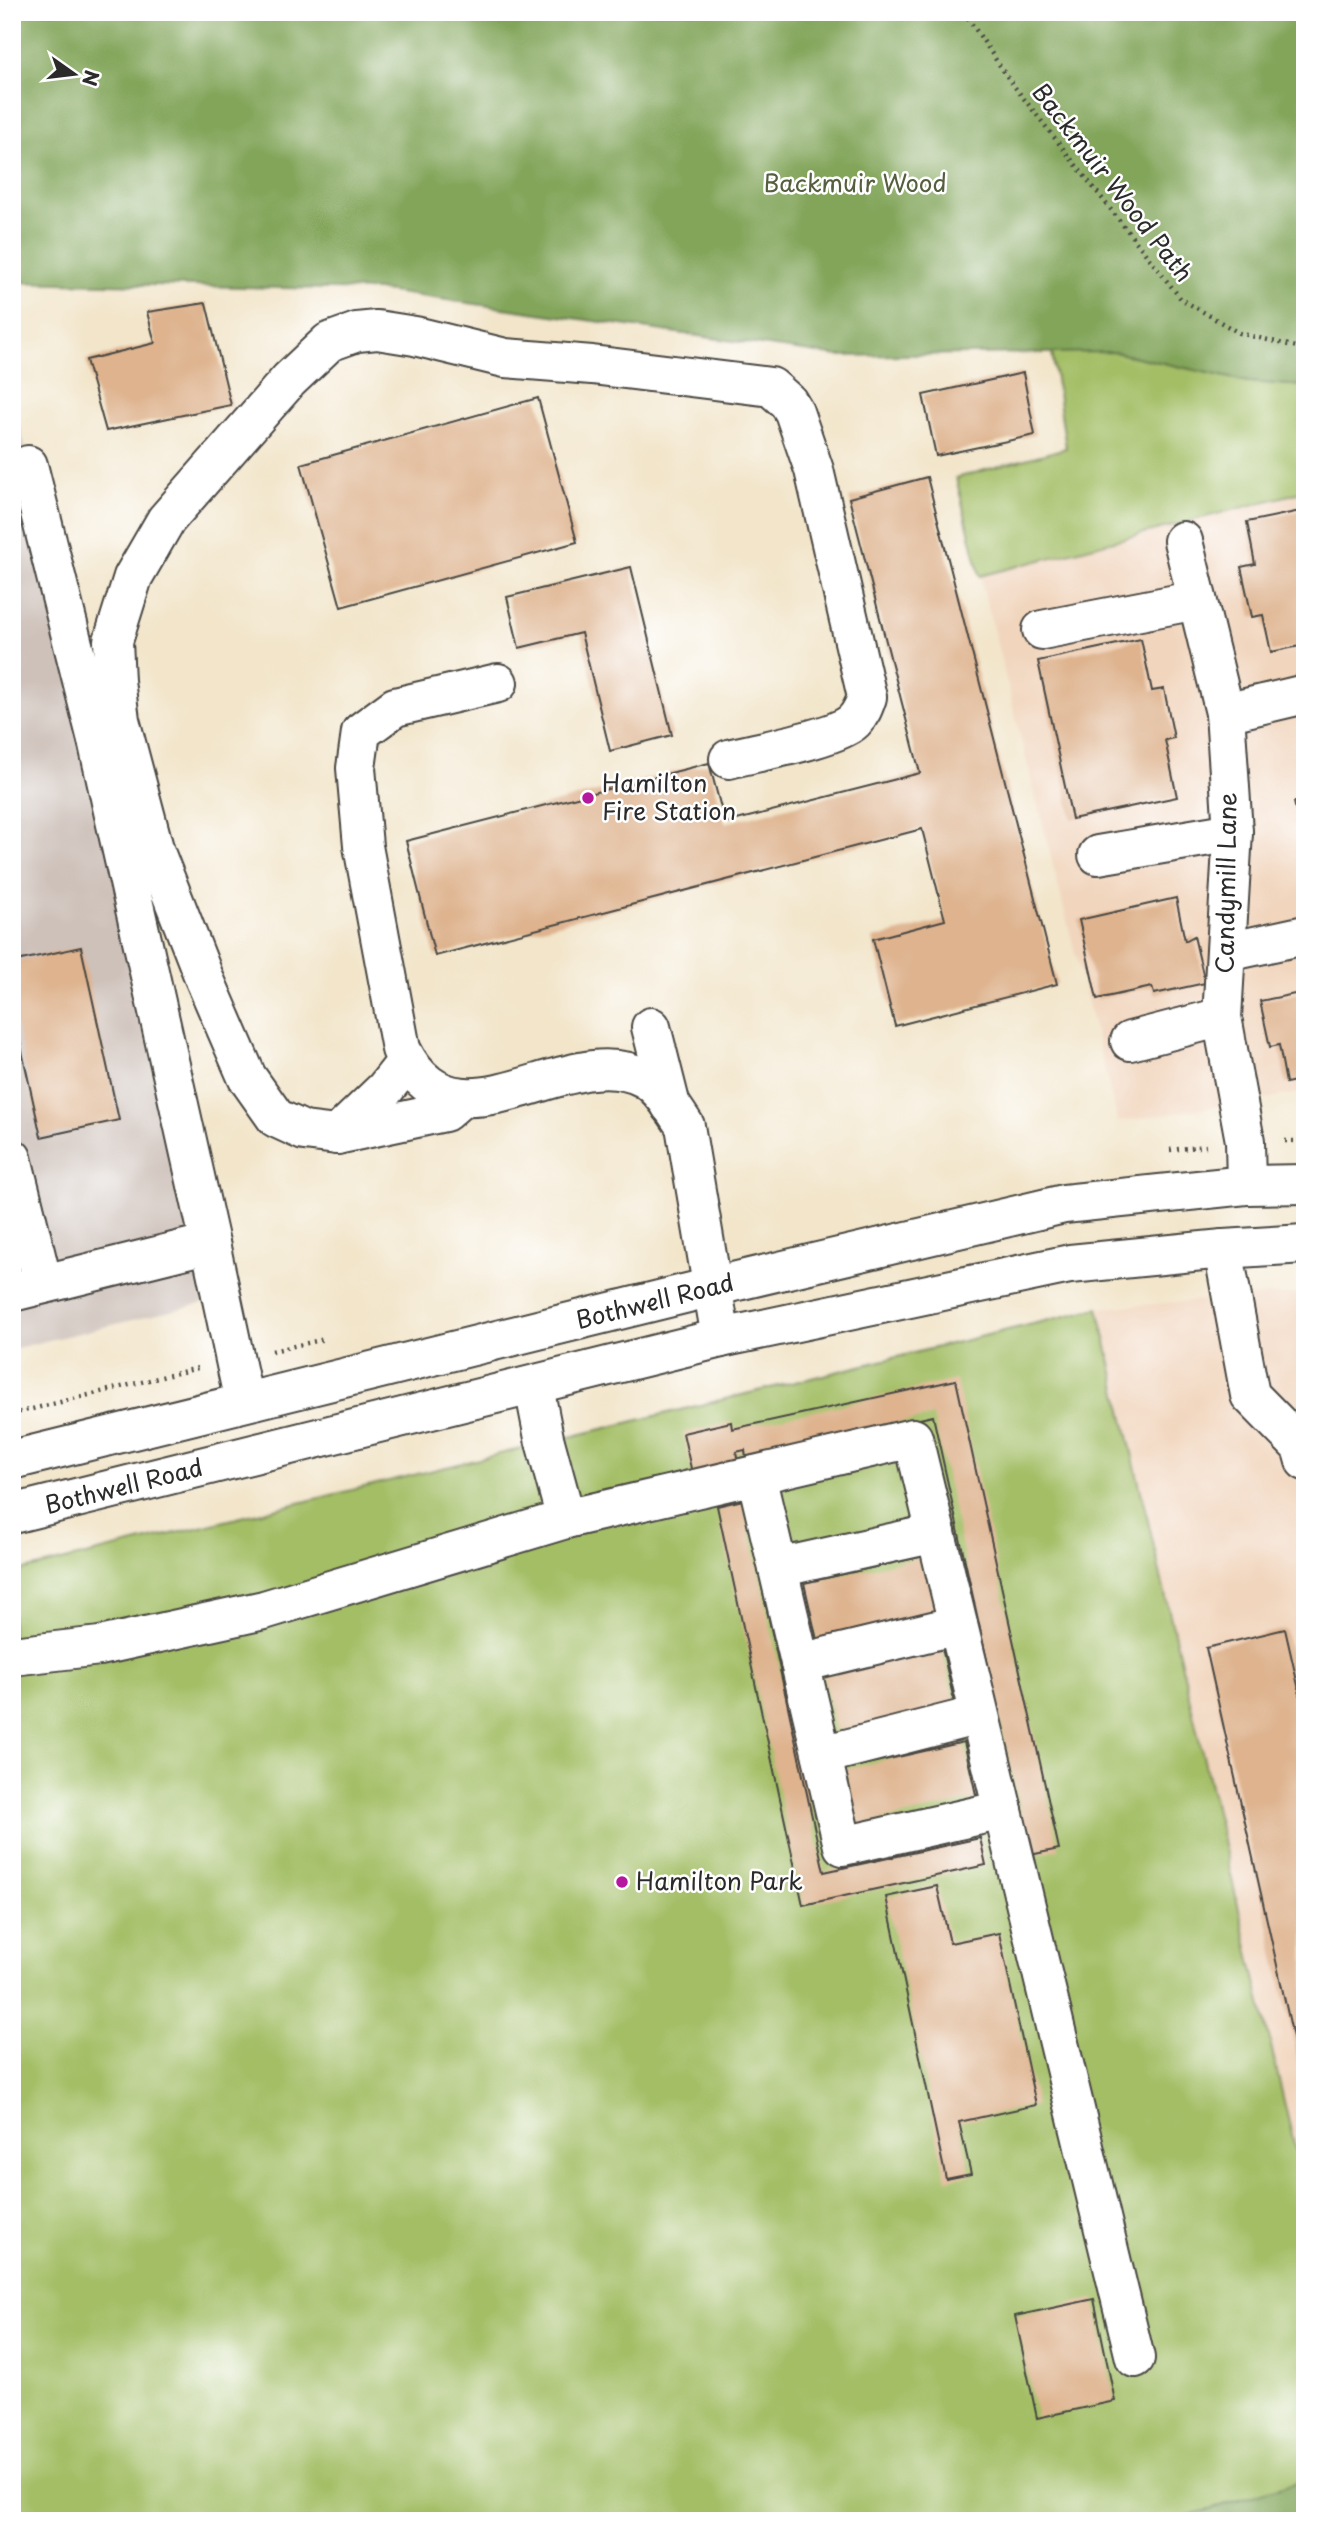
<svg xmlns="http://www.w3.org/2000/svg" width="1317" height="2533" font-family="'Playpen Sans',sans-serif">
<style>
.built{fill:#f1d5bd}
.industrial{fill:#cec1ba}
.green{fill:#a3be65;stroke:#677448;stroke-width:2}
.forest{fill:#82a55a;stroke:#566842;stroke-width:2}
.building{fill:#deb38e}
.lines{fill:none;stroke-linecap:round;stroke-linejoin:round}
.minor-casing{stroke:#494743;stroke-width:42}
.major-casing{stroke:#494743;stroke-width:42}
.path{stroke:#494743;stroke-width:4.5;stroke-dasharray:2 5;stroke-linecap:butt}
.minor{stroke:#fff;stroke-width:38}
.major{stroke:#fff;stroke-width:38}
.poi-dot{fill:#b5179e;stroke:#fff;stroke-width:2.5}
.labels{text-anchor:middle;stroke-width:5;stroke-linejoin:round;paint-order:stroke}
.street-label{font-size:24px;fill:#2b2b2b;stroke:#fff}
.park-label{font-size:24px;fill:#555e3f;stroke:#fff}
.poi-label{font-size:24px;fill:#2b2b2b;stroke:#fff;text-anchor:start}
</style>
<rect width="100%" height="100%" fill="#fff"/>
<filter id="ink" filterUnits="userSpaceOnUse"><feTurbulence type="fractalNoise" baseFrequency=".0143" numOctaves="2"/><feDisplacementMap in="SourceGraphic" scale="14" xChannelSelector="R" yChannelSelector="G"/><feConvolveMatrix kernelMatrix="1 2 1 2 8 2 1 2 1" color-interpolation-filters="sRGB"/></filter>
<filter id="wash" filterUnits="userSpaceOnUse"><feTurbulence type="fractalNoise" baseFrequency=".00686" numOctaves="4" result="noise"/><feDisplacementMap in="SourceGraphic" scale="28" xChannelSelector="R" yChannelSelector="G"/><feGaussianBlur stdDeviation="1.57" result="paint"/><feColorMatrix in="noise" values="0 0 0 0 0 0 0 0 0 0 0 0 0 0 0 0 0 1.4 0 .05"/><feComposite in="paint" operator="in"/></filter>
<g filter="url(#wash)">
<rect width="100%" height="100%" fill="#f2e5ca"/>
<g class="built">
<polygon points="1305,491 1305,1092 1118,1122 980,576"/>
<polygon points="1305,1293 1305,2191 1098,1308"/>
</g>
<polygon class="industrial" points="12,394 237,1295 12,1349"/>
<g class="green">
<polygon points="1052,352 1114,352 1248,382 1305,386 1305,491 980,576 956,478 1066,448"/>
<polygon points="1098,1308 1305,2191 1305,2480 1172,2521 12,2521 12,1573"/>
</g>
<g class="forest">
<polygon points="12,12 1305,12 1305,386 1248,382 1114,352 838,356 377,290 12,282"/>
<polygon points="1305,2480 1305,2521 1172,2521"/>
</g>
<g id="blocks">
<g class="building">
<polygon points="206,303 231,405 106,431 86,360 155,343 147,312"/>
<polygon points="1023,373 1035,435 936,456 923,395"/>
<polygon points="538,398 577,542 341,607 301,464"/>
<polygon points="927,477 1057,984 895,1026 873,939 945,920 922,829 435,956 406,841 709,763 725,823 920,773 849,498"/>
<polygon points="1305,510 1305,645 1271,652 1263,615 1252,617 1241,567 1255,564 1247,522"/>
<polygon points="631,567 672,735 610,751 581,633 519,648 507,597"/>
<polygon points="1141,639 1152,691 1164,689 1174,738 1165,740 1177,797 1072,819 1038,661"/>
<polygon points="1305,799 1305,847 1304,847 1294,802"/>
<polygon points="1176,898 1185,941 1194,936 1205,983 1154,994 1152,987 1097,999 1079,920"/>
<polygon points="81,947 119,1120 41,1137 12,1006 12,962"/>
<polygon points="1305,992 1305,1079 1286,1083 1279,1045 1270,1047 1260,1001"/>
<polygon points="956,1380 1059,1849 1030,1855 933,1416 746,1458 745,1450 736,1452 738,1463 692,1473 683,1433 731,1422 732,1429"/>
<polygon points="743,1500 824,1872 980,1838 986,1865 803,1905 717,1506"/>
<polygon points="924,1556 936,1613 817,1640 804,1583"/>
<polygon points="1285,1629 1305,1716 1304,2086 1206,1648"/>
<polygon points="942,1648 955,1705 836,1732 823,1675"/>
<polygon points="964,1742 977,1799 858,1826 845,1769"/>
<polygon points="937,1886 950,1943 999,1933 1036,2105 959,2122 971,2174 946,2179 886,1897"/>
<polygon points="1094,2299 1115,2401 1037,2418 1015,2316"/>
</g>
</g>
</g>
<g filter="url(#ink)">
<use href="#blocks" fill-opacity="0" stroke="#494743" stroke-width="2"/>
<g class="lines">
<defs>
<g id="minor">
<polyline points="28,465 98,744 210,1243"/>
<polyline points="1183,541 1225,713 1233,832 1222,1017 1245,1141 1246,1185"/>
<polyline points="1042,630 1197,600"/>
<path d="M498,683L395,707L361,732L356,768L363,846L401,1049C456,1161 565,1037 644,1078C661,1087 675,1111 685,1126L721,1338"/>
<polyline points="1225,713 1305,694"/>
<polyline points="1098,855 1233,832"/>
<polyline points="1227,952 1305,935"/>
<polyline points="651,1027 671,1106"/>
<polyline points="1130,1041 1222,1017"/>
<path d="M461,1098L445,1112L337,1135L304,1131L276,1118L247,1077L205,980L155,852L120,720L115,681L113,641L133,577L166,520L289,380L329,342L357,332L377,330L415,336L505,358L592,365L771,387L788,402L794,412L814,470L867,697C864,706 861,714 854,721C837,738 756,752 729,759"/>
<polyline points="337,1135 385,1089 407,1061"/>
<polyline points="12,1158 43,1284"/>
<polyline points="1223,1249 1250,1395 1301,1447 1305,1461"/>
<polyline points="12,1292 210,1243 244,1402"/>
<polyline points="756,1475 843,1846 1003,1810"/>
<polyline points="566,1519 913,1438 1135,2358"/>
<polyline points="778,1568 936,1533"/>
<polyline points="12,1656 100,1646 264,1610 566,1519 544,1438 534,1387"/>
<polyline points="800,1663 958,1625"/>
<polyline points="822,1755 979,1715"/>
</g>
<g id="major">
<polyline points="12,1460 712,1287 1064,1204 1246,1185 1305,1184"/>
<polyline points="12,1514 721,1338 1070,1264 1223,1249 1305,1244"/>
</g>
</defs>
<use href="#minor" class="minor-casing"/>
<use href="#major" class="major-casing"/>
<g class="path">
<polyline points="964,12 1010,81 1181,299 1239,333 1305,349"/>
<polyline points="1285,1141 1305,1141"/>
<polyline points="1170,1150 1206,1146"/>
<polyline points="272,1351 325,1339"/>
<polyline points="12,1414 198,1368"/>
</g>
<use href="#minor" class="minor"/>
<use href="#major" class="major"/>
</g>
</g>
<g class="poi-dot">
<circle cx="588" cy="798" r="7"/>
<circle cx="622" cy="1882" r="7"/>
</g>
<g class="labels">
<g class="street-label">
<text transform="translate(1112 183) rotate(52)" y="8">Backmuir Wood Path</text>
<text transform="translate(1227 883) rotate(-89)" y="8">Candymill Lane</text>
<text transform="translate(655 1302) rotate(-14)" y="8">Bothwell Road</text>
<text transform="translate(124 1487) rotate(-14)" y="8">Bothwell Road</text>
</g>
<g class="park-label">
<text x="855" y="192">Backmuir Wood</text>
</g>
<g class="poi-label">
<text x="602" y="792">Hamilton<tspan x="602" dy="28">Fire Station</tspan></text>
<text x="636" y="1890">Hamilton Park</text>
</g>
</g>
<rect width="1317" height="2533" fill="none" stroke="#fff" stroke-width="42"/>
<g transform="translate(74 74) rotate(104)" stroke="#ffffff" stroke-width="5" paint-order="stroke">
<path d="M0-5L12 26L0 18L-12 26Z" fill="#2b2b2b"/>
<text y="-10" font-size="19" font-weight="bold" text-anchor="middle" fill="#2b2b2b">N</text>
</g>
</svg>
